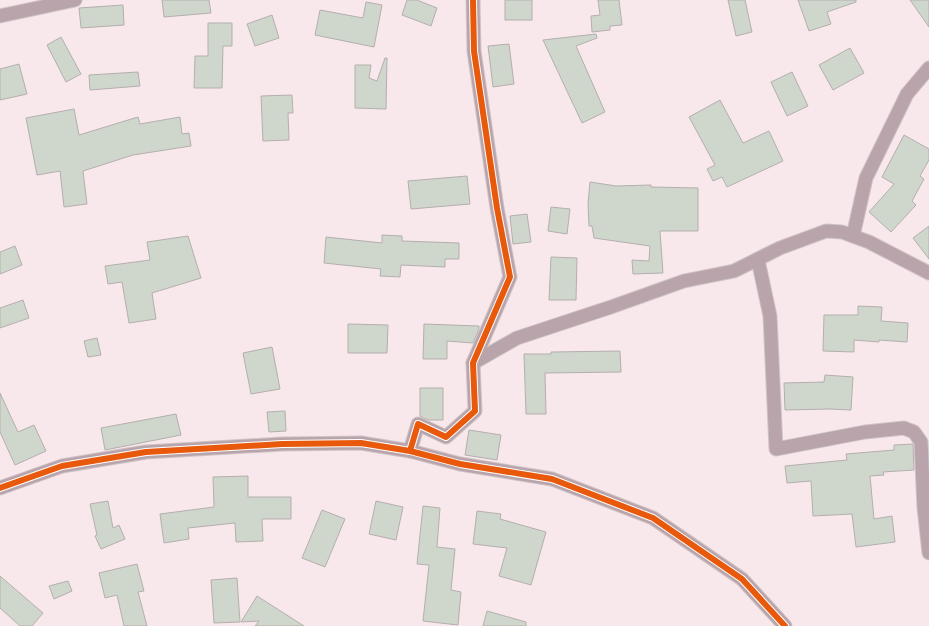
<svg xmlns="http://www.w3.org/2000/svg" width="929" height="626" font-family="'Zilla Slab',serif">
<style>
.building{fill:#cfd6cc;stroke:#b4afae}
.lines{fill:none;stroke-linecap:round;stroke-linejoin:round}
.street-casing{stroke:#d0c4c7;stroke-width:15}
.street{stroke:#b8a4aa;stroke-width:13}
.cycleway-casing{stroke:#fff;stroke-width:8}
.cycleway{stroke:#e8590c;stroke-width:6}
</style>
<rect width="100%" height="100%" fill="#f8e8ec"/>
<g class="building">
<polygon points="162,0 209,0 211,13 164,17"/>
<polygon points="407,0 417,0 437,8 431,26 402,15"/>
<rect x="505" y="0" width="27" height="20"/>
<polygon points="598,0 619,0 622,25 610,26 610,30 592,32 591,16 600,15"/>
<polygon points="728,0 745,0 752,32 736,36"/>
<polygon points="798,0 856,0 856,2 827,12 831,24 809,31"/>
<polygon points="910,0 929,0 929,27"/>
<polygon points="366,2 382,5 374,47 315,35 320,10 363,18"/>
<polygon points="123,5 124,25 81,28 79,8"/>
<polygon points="272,15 279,38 255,46 247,24"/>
<polygon points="208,23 232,23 232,46 223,46 222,88 194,88 195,56 208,56"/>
<polygon points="596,34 597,38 576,46 605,112 582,123 543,40"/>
<polygon points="61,37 81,74 66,82 47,45"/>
<polygon points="509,44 514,84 493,87 488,46"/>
<polygon points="850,48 864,73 833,90 819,65"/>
<polygon points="385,58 387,58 386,109 355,108 355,65 371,65 369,78 377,81"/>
<polygon points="19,64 27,94 0,100 0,69"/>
<polygon points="138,72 140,86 90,90 89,75"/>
<polygon points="792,72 808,106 787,116 771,82"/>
<polygon points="292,95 293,113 288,113 289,140 263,141 261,96"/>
<polygon points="720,100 743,143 769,131 783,161 727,187 722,177 713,181 707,169 715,165 689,117"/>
<polygon points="74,109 79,135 138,117 140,124 180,117 182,134 189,133 191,146 133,155 83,171 87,204 64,207 60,171 37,175 26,118"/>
<polygon points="904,135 929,149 929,160 920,176 924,179 912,201 916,205 891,232 869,212 894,184 882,177"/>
<polygon points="467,176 470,204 411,209 408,181"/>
<polygon points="590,182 616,186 651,185 651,187 698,188 698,231 660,231 663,273 633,274 632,260 649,261 650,246 594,238 592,226 589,226 588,204"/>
<polygon points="551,207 570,209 567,234 548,231"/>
<polygon points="527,214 531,242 513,244 510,216"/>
<polygon points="929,226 929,259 913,238"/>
<polygon points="382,235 402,236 402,241 459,243 459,259 445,259 445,267 401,265 400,277 380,276 381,269 324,263 326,237 382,243"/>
<polygon points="188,236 201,278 152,293 156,319 129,323 122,282 108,284 105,266 150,260 147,242"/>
<polygon points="15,246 22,265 0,274 0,252"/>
<polygon points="551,257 577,258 576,300 549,300"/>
<polygon points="23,300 29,318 0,328 0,308"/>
<polygon points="858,306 882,307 881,321 908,323 907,342 879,340 879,342 854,340 854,352 823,351 824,315 858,315"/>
<polygon points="348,324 388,325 387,353 348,353"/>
<polygon points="424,324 479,326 479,329 473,343 447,341 447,359 423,359"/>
<polygon points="97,338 101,355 88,357 84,341"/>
<polygon points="272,347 280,389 251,394 243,353"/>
<polygon points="620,351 621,372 545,373 546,414 526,414 524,354 551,354 551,352"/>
<polygon points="825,375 853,377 851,410 830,409 785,410 784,383 824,382"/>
<polygon points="420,388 443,388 443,420 428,420 420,416"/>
<polygon points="0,393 18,432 34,425 46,451 15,465 0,432"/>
<polygon points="285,411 286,431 269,432 267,412"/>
<polygon points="176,414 181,435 105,450 101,428"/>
<polygon points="469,430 501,435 497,460 465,455"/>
<polygon points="913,444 914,470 883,472 884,475 870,476 874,519 892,516 895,542 856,547 852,514 813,516 811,481 787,483 785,466 847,460 846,454 894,450 894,445"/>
<polygon points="248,476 248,497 291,497 291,519 262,519 263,541 236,542 235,523 188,528 189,539 164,543 160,514 214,507 213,477"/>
<polygon points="108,501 113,528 119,525 125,539 101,549 95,536 97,535 90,504"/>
<polygon points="376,501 403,507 396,540 369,534"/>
<polygon points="423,506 440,508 437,547 455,549 451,590 461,592 458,625 423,621 429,565 417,564"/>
<polygon points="322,510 345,519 325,567 302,558"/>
<polygon points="477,511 501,514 500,519 546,532 531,585 499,576 507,548 473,544"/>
<polygon points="137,564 144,591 138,592 147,626 124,626 117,595 105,598 99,573"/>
<polygon points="0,576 43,613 32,626 20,626 0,608"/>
<polygon points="237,578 240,622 214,623 211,580"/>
<polygon points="68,581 72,591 54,599 49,586"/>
<polygon points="257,596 304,626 255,626 259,621 241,622"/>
<polygon points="487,611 526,622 526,626 483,626"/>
</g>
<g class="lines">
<defs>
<g id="street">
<polyline points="0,16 75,0"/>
<polyline points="853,236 866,178 907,94 929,68"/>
<polyline points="758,260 770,316 776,449 865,432 904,428 914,432 921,442 924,508 929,553"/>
<polyline points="473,363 517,338 611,307 684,281 734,271 780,248 826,231 842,232 869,242 929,273"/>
<polyline points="410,451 418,424 446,437 475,411 473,363 510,277 497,208 474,51 473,0"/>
<polyline points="0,488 62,466 146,452 282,444 361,443 410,451 460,464 552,479 653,518 742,579 785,626"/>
</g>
</defs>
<use href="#street" class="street-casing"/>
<use href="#street" class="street"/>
<defs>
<g id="cycleway">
<polyline points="410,451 418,424 446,437 475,411 473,363 510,277 497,208 474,51 473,0"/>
<polyline points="0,488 62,466 146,452 282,444 361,443 410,451 460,464 552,479 653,518 742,579 785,626"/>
</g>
</defs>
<use href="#cycleway" class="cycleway-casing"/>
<use href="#cycleway" class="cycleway"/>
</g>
</svg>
